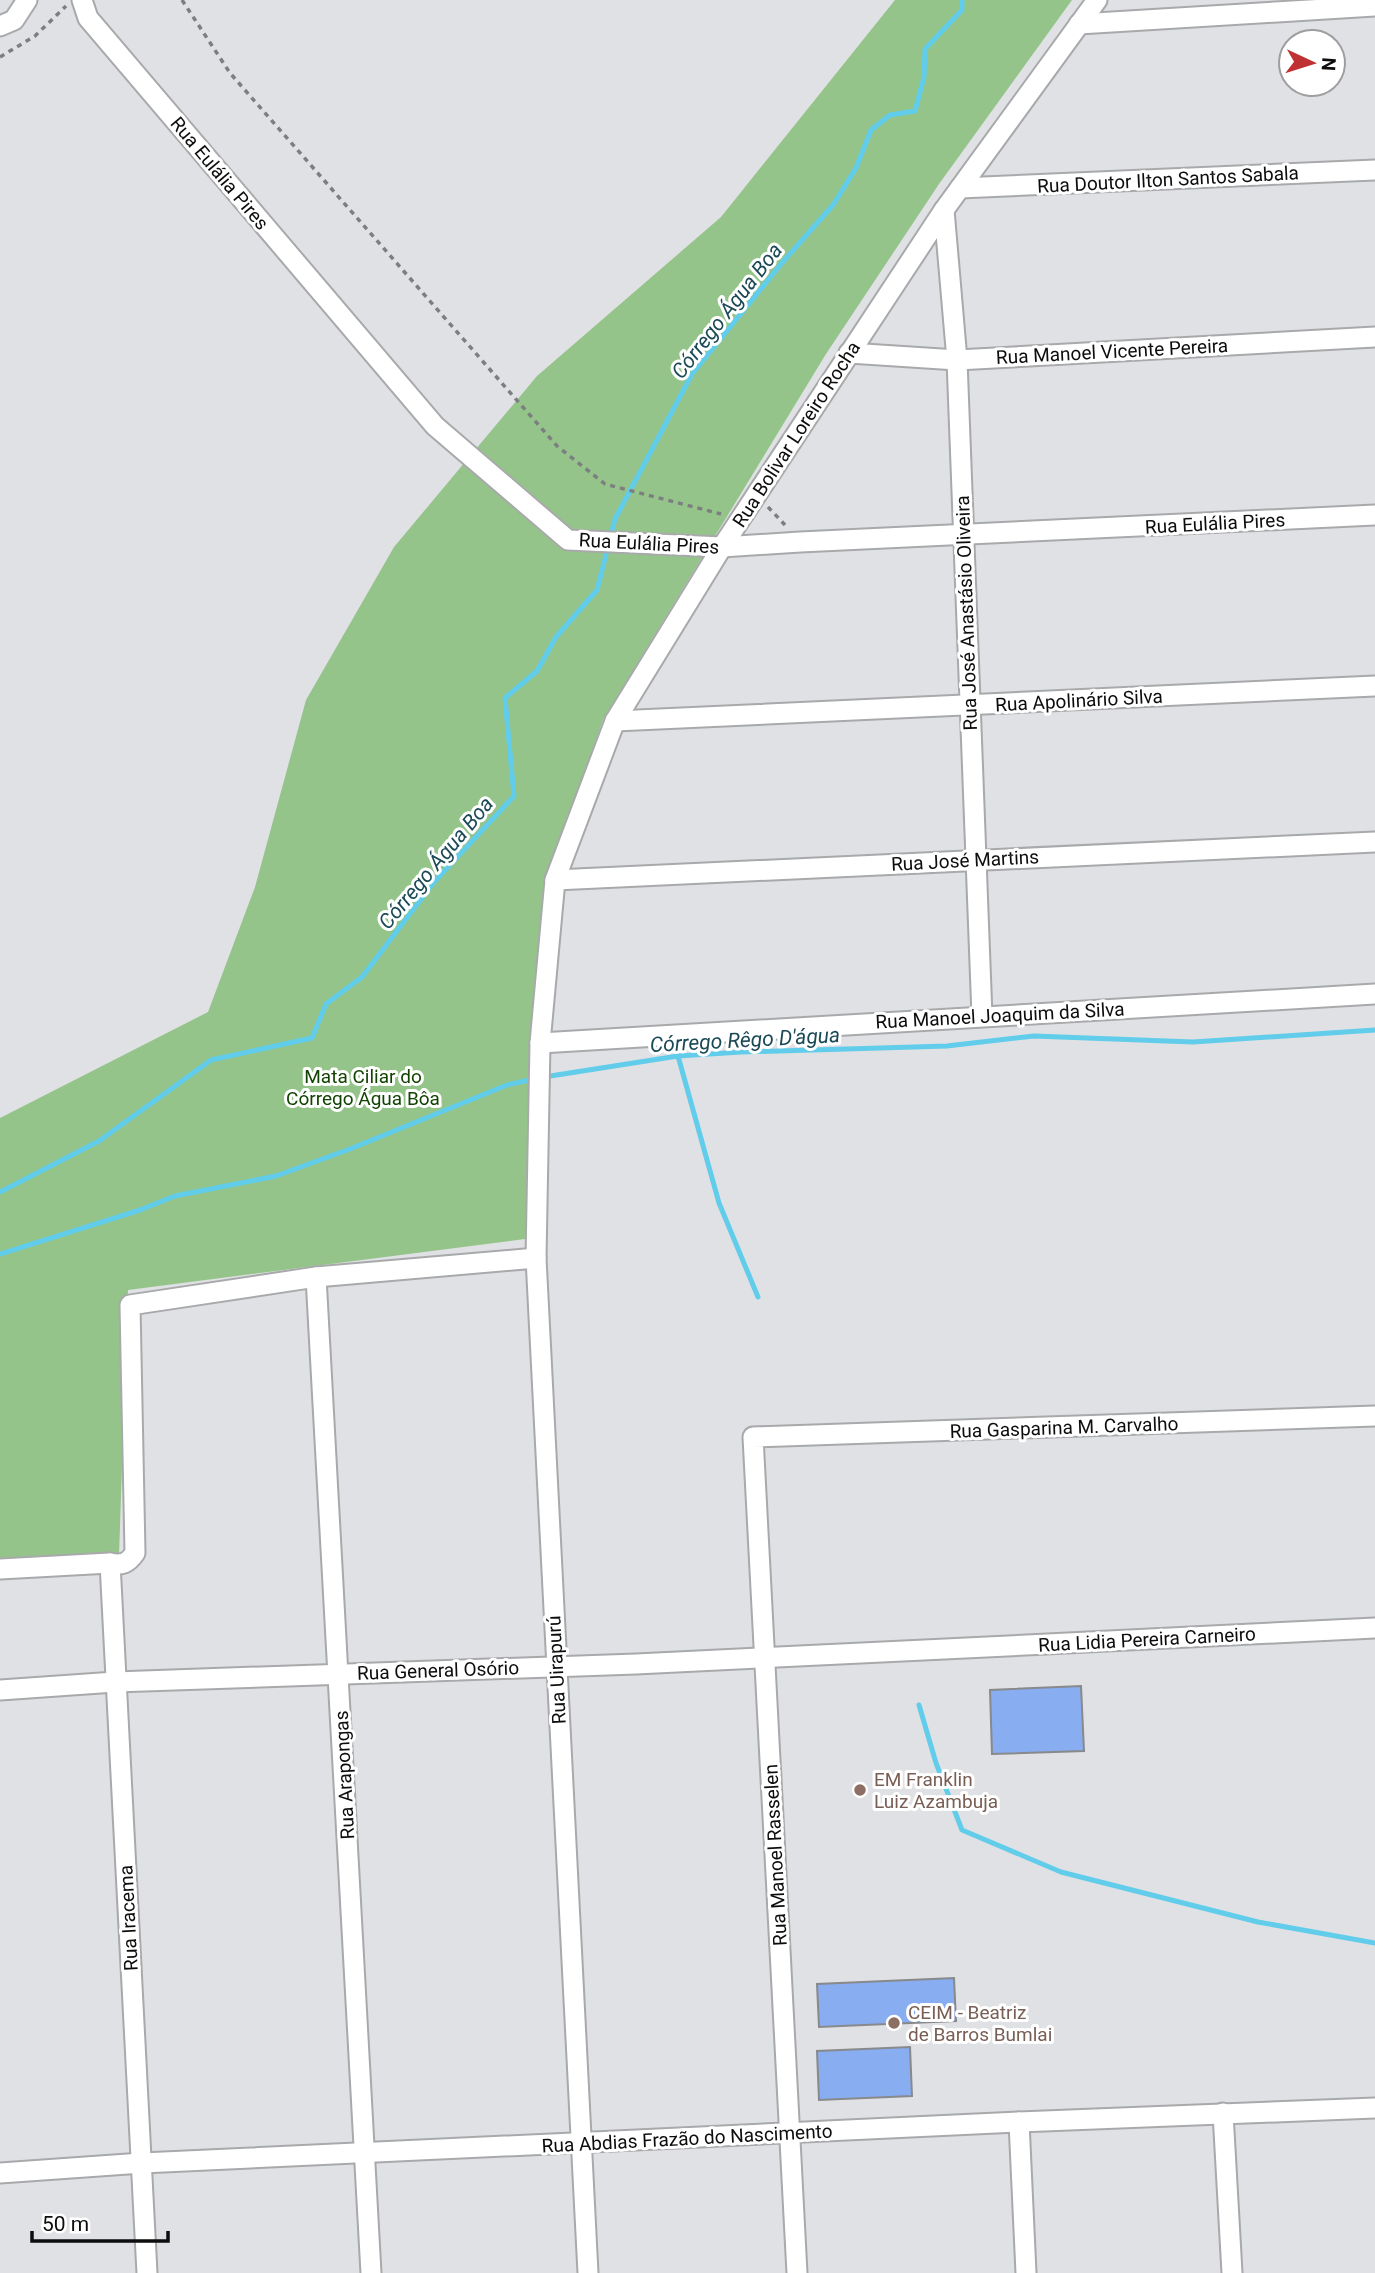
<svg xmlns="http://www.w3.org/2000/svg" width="1375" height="2273" font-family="Roboto,sans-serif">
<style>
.green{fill:#95c48a}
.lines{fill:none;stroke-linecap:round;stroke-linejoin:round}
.stream{stroke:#61cdea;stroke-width:5}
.building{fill:#89adf1;stroke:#88898b;stroke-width:2}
.street-casing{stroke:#a8a9ab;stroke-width:23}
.path{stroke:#7d7e80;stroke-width:3.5;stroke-dasharray:5 5;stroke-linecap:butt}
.street{stroke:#fff;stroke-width:19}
.education-dot{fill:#8d6e63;stroke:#fff;stroke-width:2.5}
.labels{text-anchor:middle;stroke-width:6;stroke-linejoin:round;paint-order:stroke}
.street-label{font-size:19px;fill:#0d0d0e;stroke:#fff}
.park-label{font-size:19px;fill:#140;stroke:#fff}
.education-label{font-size:19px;fill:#785e54;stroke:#fff;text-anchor:start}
.water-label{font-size:21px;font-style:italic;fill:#1b4a56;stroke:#fff}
</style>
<rect width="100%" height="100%" fill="#e0e1e4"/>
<polygon class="green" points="895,0 1072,0 939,184 826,354 603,720 546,882 525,1239 128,1290 119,1556 0,1558 0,1118 208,1012 255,887 306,700 394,547 537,376 721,217"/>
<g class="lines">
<g class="stream">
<polyline points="678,1056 719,1203 758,1297"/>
<polyline points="544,1077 678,1056 741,1052 947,1046 1034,1036 1193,1042 1375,1030"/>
<polyline points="0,1192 99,1141 211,1060 312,1038 326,1004 362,977 434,882 514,796 505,698 537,671 556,637 597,590 615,519 692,374 781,264 833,205 856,168 871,130 890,115 915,111 924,77 925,49 962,10 962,0"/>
<polyline points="0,1254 140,1210 175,1196 276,1176 350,1149 507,1085 534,1079"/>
<polyline points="919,1705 936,1763 962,1830 1061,1872 1258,1922 1375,1943"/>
</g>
</g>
<g class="building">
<polygon points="1081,1686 1084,1751 992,1754 990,1690"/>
<polygon points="954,1978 956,2021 819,2027 817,1984"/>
<polygon points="910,2047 912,2096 819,2100 817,2051"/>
</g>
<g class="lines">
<defs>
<g id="street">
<polyline points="82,0 88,18 435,426 568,540 722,547 800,542 1375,515"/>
<polyline points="1079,24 1375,6"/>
<polyline points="0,26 14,20 27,0"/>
<polyline points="960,188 1375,170"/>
<polyline points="944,210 957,360 982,1016"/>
<polyline points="849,353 957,360 1375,337"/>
<polyline points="615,721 1375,686"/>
<polyline points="555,880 1375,842"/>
<polyline points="540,1043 1375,994"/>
<polyline points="316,1277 371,2273"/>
<polyline points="110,1563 147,2273"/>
<path d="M0,1569L110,1563C122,1566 128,1563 135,1553L130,1305L316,1277L536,1258"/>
<polyline points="0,1690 115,1682 636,1664 1375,1628"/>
<polyline points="1223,2113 1232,2273"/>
<polyline points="1019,2122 1026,2273"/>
<polyline points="0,2173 142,2163 1019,2122 1375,2108"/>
<polyline points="588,2273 536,1258 540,1043 555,880 615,721 722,547 944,210 1097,0"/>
<polyline points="797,2273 753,1437 1375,1416"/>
</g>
</defs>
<use href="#street" class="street-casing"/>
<g class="path">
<polyline points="182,0 230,73 557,446 605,484 721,514"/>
<polyline points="0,57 35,36 66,6"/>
<polyline points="768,507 785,525"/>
</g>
<use href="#street" class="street"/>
</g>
<g class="education-dot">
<circle cx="860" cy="1790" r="7"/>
<circle cx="894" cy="2023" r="7"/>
</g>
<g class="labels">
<g class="street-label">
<text transform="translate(220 173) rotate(50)" y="7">Rua Eulália Pires</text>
<text transform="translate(1168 179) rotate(-3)" y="7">Rua Doutor Ilton Santos Sabala</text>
<text transform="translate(1112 351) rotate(-3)" y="7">Rua Manoel Vicente Pereira</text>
<text transform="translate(796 434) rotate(-57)" y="7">Rua Bolivar Loreiro Rocha</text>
<text transform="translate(1215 523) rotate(-3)" y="7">Rua Eulália Pires</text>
<text transform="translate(649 543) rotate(3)" y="7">Rua Eulália Pires</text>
<text transform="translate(966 613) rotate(-92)" y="7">Rua José Anastásio Oliveira</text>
<text transform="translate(1079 700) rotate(-3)" y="7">Rua Apolinário Silva</text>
<text transform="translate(965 860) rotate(-3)" y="7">Rua José Martins</text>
<text transform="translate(1000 1015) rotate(-3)" y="7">Rua Manoel Joaquim da Silva</text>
<text transform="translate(1064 1427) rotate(-2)" y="7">Rua Gasparina M. Carvalho</text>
<text transform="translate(1147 1639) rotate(-3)" y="7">Rua Lidia Pereira Carneiro</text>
<text transform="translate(438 1670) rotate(-2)" y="7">Rua General Osório</text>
<text transform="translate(556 1670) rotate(-93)" y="7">Rua Uirapurú</text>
<text transform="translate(344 1775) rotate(-93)" y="7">Rua Arapongas</text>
<text transform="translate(775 1855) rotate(-93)" y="7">Rua Manoel Rasselen</text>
<text transform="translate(128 1918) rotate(-93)" y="7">Rua Iracema</text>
<text transform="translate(687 2138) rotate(-3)" y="7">Rua Abdias Frazão do Nascimento</text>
</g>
<g class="park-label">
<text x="363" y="1083">Mata Ciliar do<tspan x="363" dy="22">Córrego Água Bôa</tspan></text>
</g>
<g class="education-label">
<text x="874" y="1786">EM Franklin<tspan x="874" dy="22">Luiz Azambuja</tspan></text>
<text x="908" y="2019">CEIM - Beatriz<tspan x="908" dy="22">de Barros Bumlai</tspan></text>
</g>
<g class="water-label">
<text transform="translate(727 311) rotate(-52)" y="7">Córrego Água Boa</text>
<text transform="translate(436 863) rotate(-50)" y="7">Córrego Água Boa</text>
<text transform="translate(745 1040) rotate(-3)" y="7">Córrego Rêgo D'água</text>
</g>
</g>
<g transform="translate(1312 63) rotate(94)"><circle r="33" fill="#ffffff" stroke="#9e9e9f" stroke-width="2"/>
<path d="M0-5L12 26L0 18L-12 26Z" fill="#c03131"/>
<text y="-10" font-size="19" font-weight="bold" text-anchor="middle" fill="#0d0d0e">N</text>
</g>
<path d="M32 2231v10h136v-10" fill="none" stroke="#0d0d0e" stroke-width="3.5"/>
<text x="42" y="2231" font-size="21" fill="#0d0d0e" stroke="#ffffff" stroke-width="5" paint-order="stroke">50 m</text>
</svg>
